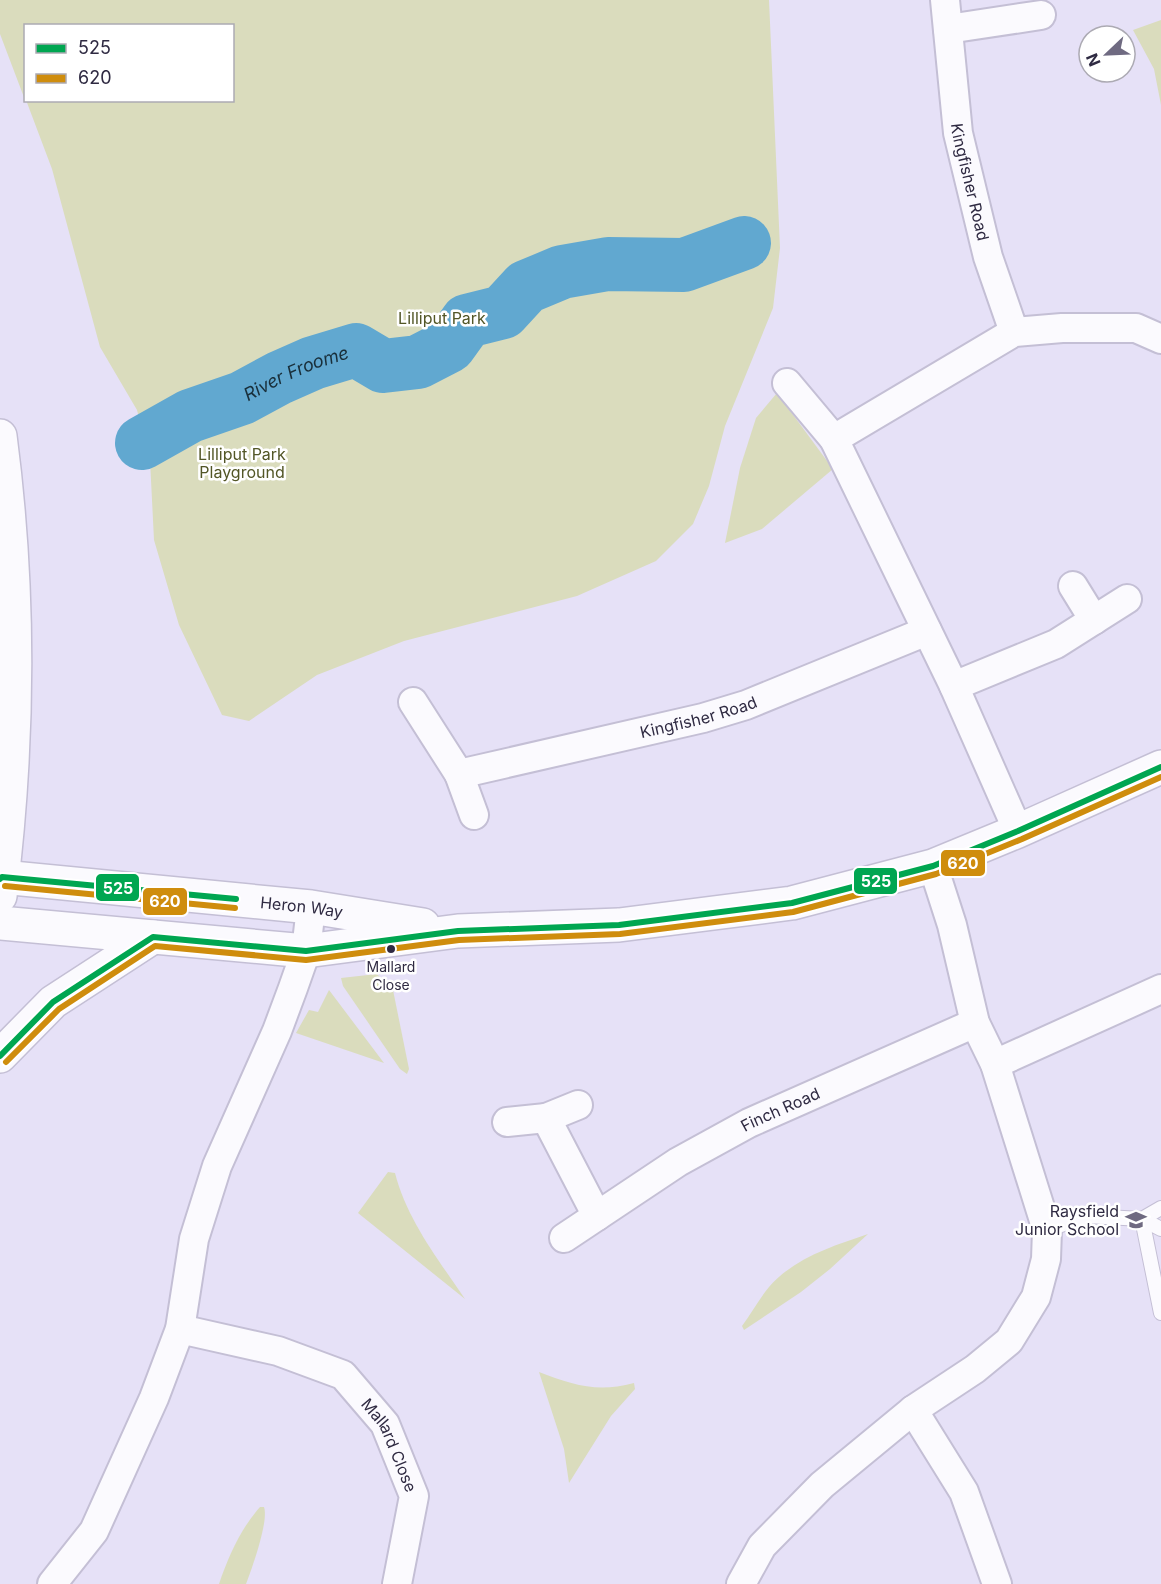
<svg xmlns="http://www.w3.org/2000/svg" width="1161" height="1584" font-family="Inter,sans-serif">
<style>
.green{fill:#dadcbd}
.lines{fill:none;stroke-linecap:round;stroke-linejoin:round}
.river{stroke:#61a8d0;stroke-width:54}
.service-casing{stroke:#c4bfd5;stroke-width:16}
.minor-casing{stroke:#c4bfd5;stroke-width:32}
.tertiary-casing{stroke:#c4bfd5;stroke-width:36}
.primary-casing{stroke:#c4bfd5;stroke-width:36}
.service{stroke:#fbfafe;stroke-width:14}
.minor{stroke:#fbfafe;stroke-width:28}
.tertiary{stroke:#fbfafe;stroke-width:33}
.primary{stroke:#fbfafe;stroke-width:33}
.bus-1-casing{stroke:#fff;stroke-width:10}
.bus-2-casing{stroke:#fff;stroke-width:10}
.bus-1{stroke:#00a651;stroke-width:6}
.bus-2{stroke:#cf8d0d;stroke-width:6}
.bus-dot{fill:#2f2a42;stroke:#fff;stroke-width:2}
.labels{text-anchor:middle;stroke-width:5;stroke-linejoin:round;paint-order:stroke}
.bus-label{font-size:14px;fill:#2f2a42;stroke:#fff}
.street-label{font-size:16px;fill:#2f2a42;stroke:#fff}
.park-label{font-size:16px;fill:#525626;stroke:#fff}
.poi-label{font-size:16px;fill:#2f2a42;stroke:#fff;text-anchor:end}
.water-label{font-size:18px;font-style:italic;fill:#192f3a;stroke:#fff}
.line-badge{stroke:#fff;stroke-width:2}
.badge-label{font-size:16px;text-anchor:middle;font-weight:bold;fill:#fff}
</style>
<rect width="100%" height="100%" fill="#e6e1f7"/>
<g class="green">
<polygon points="0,0 769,0 780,248 773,308 725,426 709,486 693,524 656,561 577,596 404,641 317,675 249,721 222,715 179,625 154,540 150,460 137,410 100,347 52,169 26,100 232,100 232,26 26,26 25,100 0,34"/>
<polygon points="1161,20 1161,105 1154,69 1133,30"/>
<polygon points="777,393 833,469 762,529 725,543 740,468 756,418"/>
<polygon points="377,974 393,990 409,1069 407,1074 400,1069 343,986 341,978"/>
<polygon points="329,990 384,1063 296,1033 309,1010 318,1012"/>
<path d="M388,1172L395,1173C407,1220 438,1259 465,1299L358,1213Z"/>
<path d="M868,1234L830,1269L801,1292L744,1330L742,1326C751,1314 759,1299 769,1287C794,1258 833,1246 868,1234Z"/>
<path d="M539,1372C573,1385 597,1393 634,1383L635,1389L611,1416L569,1483L564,1449Z"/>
<path d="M260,1507H264C269,1521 252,1568 246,1584H219C228,1557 241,1528 260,1507Z"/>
</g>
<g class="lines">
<path class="river" id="s1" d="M142,443L190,416L242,398L279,378L313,363L356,350L383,366L418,362L449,346L467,321L503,312L526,287L562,272L608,264L684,265L744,243"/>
<defs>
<g id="service">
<polyline points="1142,1219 1161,1313"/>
<polyline points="1142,1219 1161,1208"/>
<polyline points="1047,1230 1087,1216 1142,1219 1161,1229"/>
</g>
<g id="minor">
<path id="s2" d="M945,0L958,133L988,257L1014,332"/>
<polyline points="948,29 1041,15"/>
<polyline points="787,383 834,439 954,686 1018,831"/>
<polyline points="834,439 1014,332 1062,328 1136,328 1161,339"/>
<polyline points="1073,586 1094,620"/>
<polyline points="954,686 1056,644 1127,599"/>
<polyline points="413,702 459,774 474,815"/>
<path id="s3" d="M459,774L703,718L746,705L927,631"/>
<polyline points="995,1064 1161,989"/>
<polyline points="546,1118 578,1105"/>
<polyline points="507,1122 546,1118 597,1216"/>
<path id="s4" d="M564,1238L678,1162L749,1123L975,1023"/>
<path id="s5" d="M180,1329L278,1351L343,1375L385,1424L414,1496L397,1584"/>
<polyline points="913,1410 964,1492 997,1584"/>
<polyline points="52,1584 94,1531 154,1398 180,1329 194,1239 217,1166 277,1031 293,988 306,951 311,907"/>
<polyline points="741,1584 762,1546 822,1485 913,1410 975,1369 1009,1341 1036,1297 1046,1259 1047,1230 995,1064 975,1023 952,925 933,866"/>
</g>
<g id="tertiary">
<path id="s6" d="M0,879L2,877L311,907L423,925"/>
<polyline points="0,923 306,951 458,931 619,925 792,903 933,866 1018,831 1161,767"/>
<polyline points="0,1056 53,1002 153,937"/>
</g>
<path id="primary" d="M0,436C20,588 19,744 0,896"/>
</defs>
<use href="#service" class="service-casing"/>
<use href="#minor" class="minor-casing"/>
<use href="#tertiary" class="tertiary-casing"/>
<use href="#primary" class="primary-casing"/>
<use href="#service" class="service"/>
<use href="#minor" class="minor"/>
<use href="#tertiary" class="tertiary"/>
<use href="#primary" class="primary"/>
<defs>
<g id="bus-1">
<polyline points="0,879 2,877 236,899"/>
<polyline points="0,1056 53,1002 153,937 306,951 458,931 619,925 792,903 933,866 1018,831 1161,767"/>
</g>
<g id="bus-2">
<polyline points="5,886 235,908"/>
<polyline points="6,1062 59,1009 155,946 306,960 459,940 620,934 793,912 936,874 1022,839 1161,777"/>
</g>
</defs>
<use href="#bus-1" class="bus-1-casing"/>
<use href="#bus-2" class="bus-2-casing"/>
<use href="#bus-1" class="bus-1"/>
<use href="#bus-2" class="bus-2"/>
</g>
<defs>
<symbol id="school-bare" viewBox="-9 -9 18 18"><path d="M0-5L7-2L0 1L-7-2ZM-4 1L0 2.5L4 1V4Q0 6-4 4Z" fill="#6f6a81" stroke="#fff" stroke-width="2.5" paint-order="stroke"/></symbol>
</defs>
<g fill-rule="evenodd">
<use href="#school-bare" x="1121" y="1205" width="30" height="30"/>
</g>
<circle class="bus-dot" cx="391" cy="949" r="5"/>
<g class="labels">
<g class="bus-label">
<text x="391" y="972">Mallard<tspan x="391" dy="18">Close</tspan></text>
</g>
<g class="street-label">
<text dy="6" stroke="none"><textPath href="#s2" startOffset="184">Kingfisher Road</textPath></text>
<text dy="6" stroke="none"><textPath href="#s3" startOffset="246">Kingfisher Road</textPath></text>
<text dy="6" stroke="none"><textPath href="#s6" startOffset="304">Heron Way</textPath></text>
<text dy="6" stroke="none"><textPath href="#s4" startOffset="252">Finch Road</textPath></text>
<text dy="6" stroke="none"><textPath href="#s5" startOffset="255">Mallard Close</textPath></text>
</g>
<g class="park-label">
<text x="442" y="324">Lilliput Park</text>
<text x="242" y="460">Lilliput Park<tspan x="242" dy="18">Playground</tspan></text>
</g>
<g class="poi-label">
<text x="1119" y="1217">Raysfield<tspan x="1119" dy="18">Junior School</tspan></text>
</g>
<g class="water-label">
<text dy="6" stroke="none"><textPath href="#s1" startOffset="170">River Froome</textPath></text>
</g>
</g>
<g class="line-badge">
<rect x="940" y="849" width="46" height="28" rx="6" fill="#cf8d0d"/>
<rect x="853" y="867" width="45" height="28" rx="6" fill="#00a651"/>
<rect x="95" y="873" width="45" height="29" rx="6" fill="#00a651"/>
<rect x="142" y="887" width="46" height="29" rx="6" fill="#cf8d0d"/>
</g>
<g class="badge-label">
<text x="963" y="869">620</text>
<text x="876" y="887">525</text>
<text x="118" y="894">525</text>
<text x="165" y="907">620</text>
</g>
<rect x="24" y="24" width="210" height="78" fill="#ffffff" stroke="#acaab3" stroke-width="1.5"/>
<rect x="36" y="44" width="30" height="9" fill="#00a651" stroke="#acaab3" stroke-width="1.5"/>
<text x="78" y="54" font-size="18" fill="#2f2a42">525</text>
<rect x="36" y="74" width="30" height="9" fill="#cf8d0d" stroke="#acaab3" stroke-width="1.5"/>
<text x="78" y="84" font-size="18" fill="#2f2a42">620</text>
<g transform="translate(1107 54) rotate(247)"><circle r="28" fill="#ffffff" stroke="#acaab3" stroke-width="1.5"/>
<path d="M0-4.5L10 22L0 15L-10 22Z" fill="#6f6a81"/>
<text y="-9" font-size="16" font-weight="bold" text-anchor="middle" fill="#2f2a42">N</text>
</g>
</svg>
